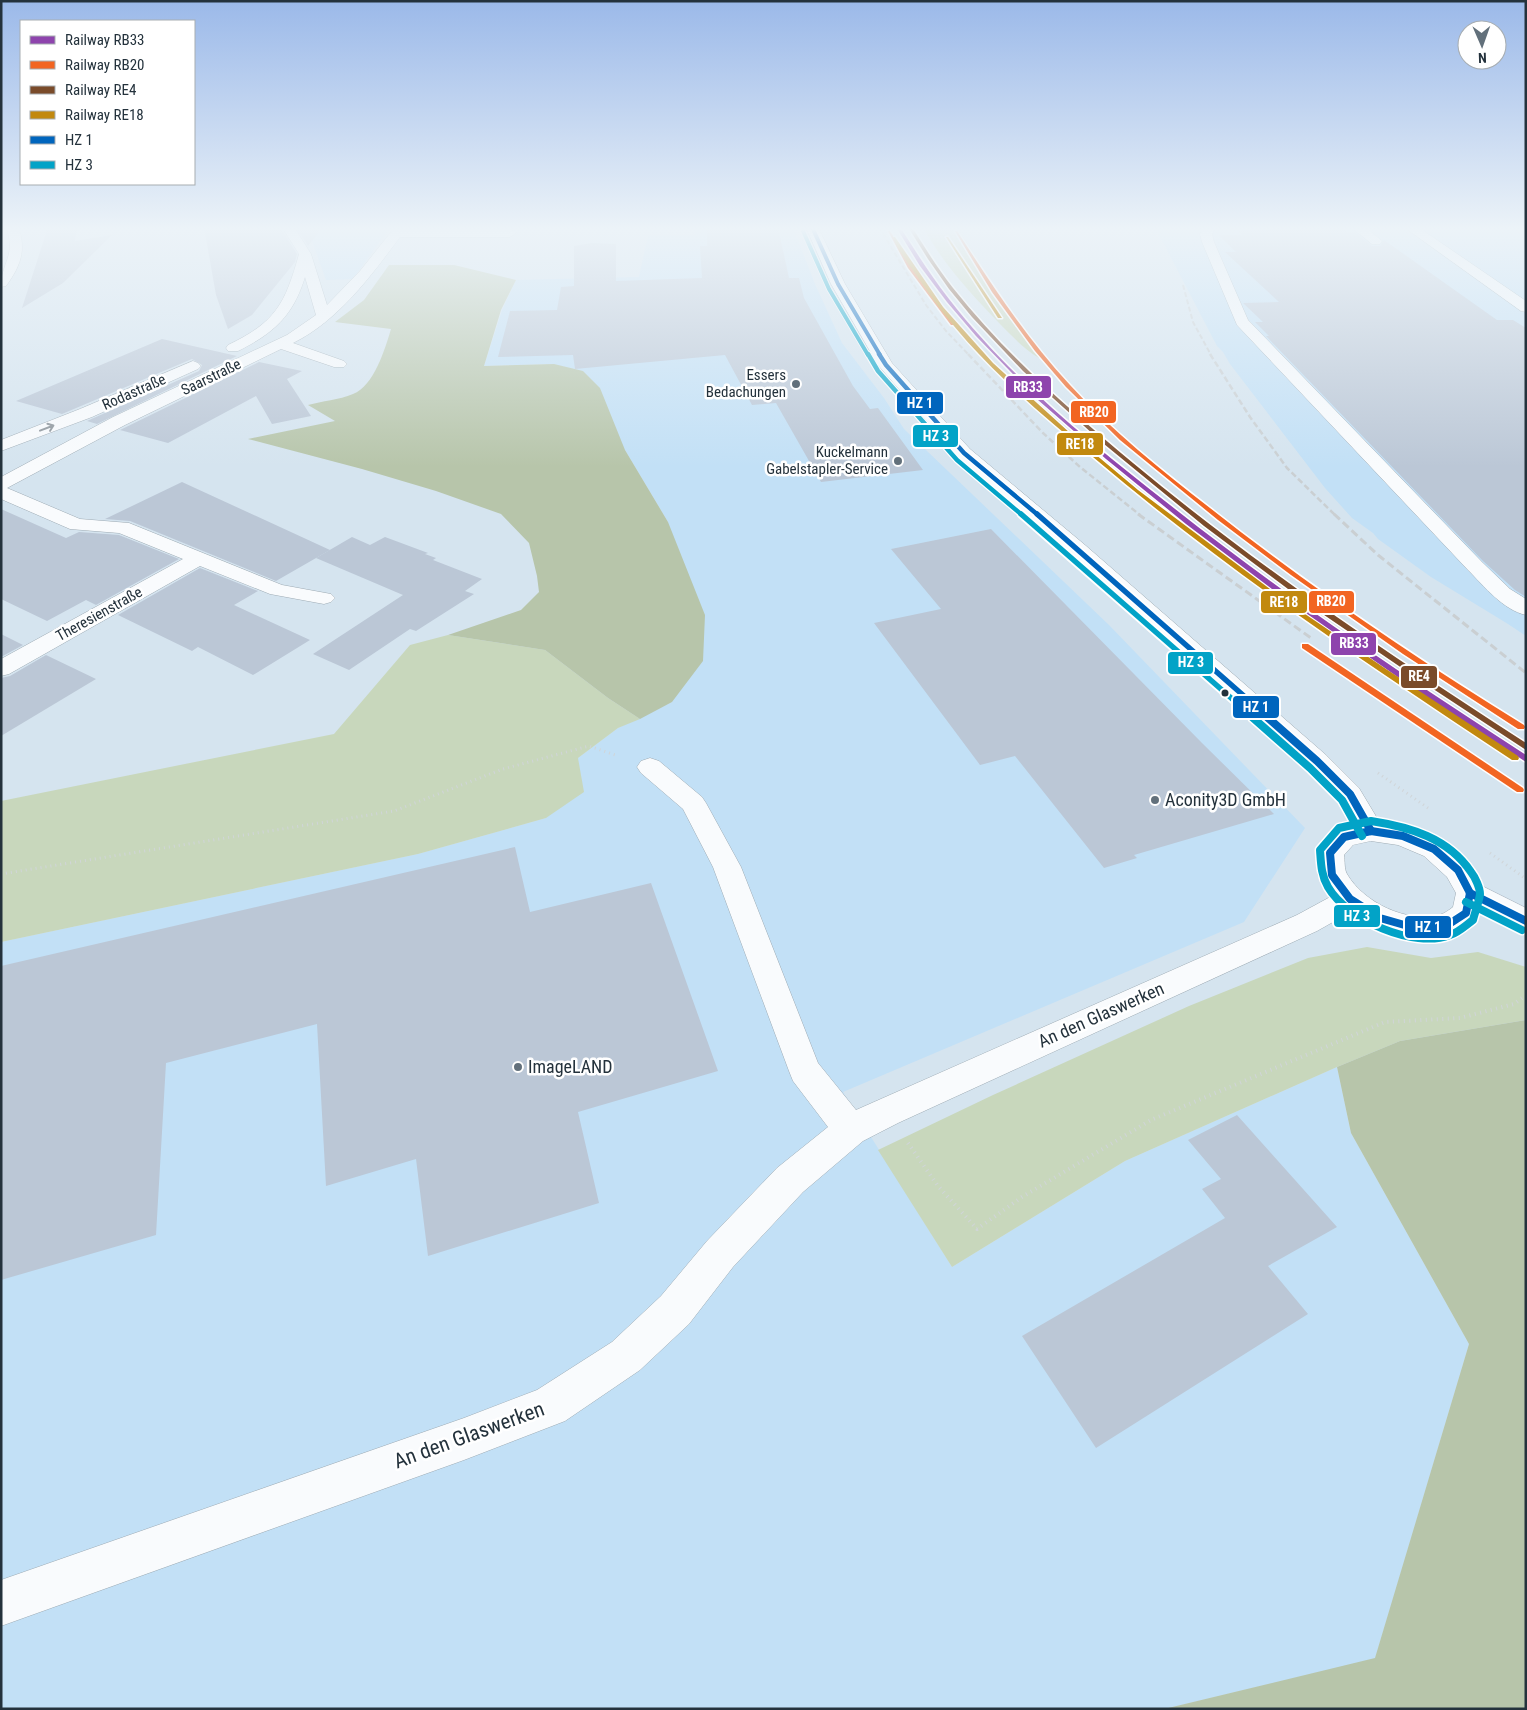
<svg xmlns="http://www.w3.org/2000/svg" width="1527" height="1710" font-family="'Roboto Condensed',sans-serif">
<style>
.built{fill:#c2e0f6}
.green{fill:#c8d7bc}
.forest{fill:#b7c5aa}
.building{fill:#bbc7d6}
.lines{fill:none;stroke-linecap:round;stroke-linejoin:round}
.minor-casing{stroke:#9eabb4;stroke-width:1}
.path-far2{stroke:#d0d5d8;stroke-width:1;stroke-dasharray:0.5 2;stroke-linecap:butt}
.path-far1{stroke:#d0d5d8;stroke-width:3;stroke-dasharray:1 4;stroke-linecap:butt}
.path{stroke:#d0d5d8;stroke-width:4;stroke-dasharray:1 4.5;stroke-linecap:butt}
.minor{fill:#f9fbfd;fill-rule:evenodd}
.rail-far2{stroke:#cacfd2;stroke-width:2;stroke-dasharray:5 2.5;stroke-linecap:butt}
.rail-far1{stroke:#cacfd2;stroke-width:2.5;stroke-dasharray:6 3;stroke-linecap:butt}
.rail{stroke:#cacfd2;stroke-width:3;stroke-dasharray:8 4;stroke-linecap:butt}
.bus-1-far3-casing{stroke:#fff;stroke-width:5.5}
.bus-1-far2-casing{stroke:#fff;stroke-width:7}
.bus-1-far1-casing{stroke:#fff;stroke-width:9}
.bus-1-casing{stroke:#fff;stroke-width:11}
.bus-2-far3-casing{stroke:#fff;stroke-width:5.5}
.bus-2-far2-casing{stroke:#fff;stroke-width:7}
.bus-2-far1-casing{stroke:#fff;stroke-width:9}
.bus-2-casing{stroke:#fff;stroke-width:11}
.bus-1-far3{stroke:#0065bd;stroke-width:4}
.bus-1-far2{stroke:#0065bd;stroke-width:4.5}
.bus-1-far1{stroke:#0065bd;stroke-width:5.5}
.bus-1{stroke:#0065bd;stroke-width:8}
.bus-2-far3{stroke:#02a3c7;stroke-width:4}
.bus-2-far2{stroke:#02a3c7;stroke-width:4.5}
.bus-2-far1{stroke:#02a3c7;stroke-width:5.5}
.bus-2{stroke:#02a3c7;stroke-width:8}
.rail-1-casing{stroke:#fff;stroke-width:3}
.rail-2-casing{stroke:#fff;stroke-width:3}
.rail-3-casing{stroke:#fff;stroke-width:3}
.rail-4-casing{stroke:#fff;stroke-width:3}
.rail-1{fill:#8e44ad;fill-rule:evenodd}
.rail-2{fill:#f26522;fill-rule:evenodd}
.rail-3{fill:#7a4b2a;fill-rule:evenodd}
.rail-4{fill:#c2890f;fill-rule:evenodd}
.oneway{stroke:#8e969c}
.poi-dot{fill:#62707b;stroke:#fff;stroke-width:2}
.bus-dot{fill:#24323c;stroke:#fff;stroke-width:2}
.labels{text-anchor:middle;stroke-width:5;stroke-linejoin:round;paint-order:stroke}
.far-poi-label{font-size:15px;fill:#24323c;stroke:#fff;text-anchor:end}
.far-street-label{font-size:15px;fill:#24323c;stroke:#fff}
.poi-label{font-size:18px;fill:#24323c;stroke:#fff;text-anchor:start}
.street-label{font-size:18px;fill:#24323c;stroke:#fff}
.near-street-label{font-size:21px;fill:#24323c;stroke:#fff}
.line-badge{stroke:#fff;stroke-width:2}
.badge-label{font-size:14px;text-anchor:middle;font-weight:bold;fill:#fff}
</style>
<rect width="100%" height="100%" fill="#d5e4ef"/>
<g class="built">
<polygon points="307,227 390,227 353,279 326,280"/>
<polygon points="696,227 793,227 815,284 842,343 884,398 904,429 1109,625 1305,828 1244,922 843,1092 952,1267 1125,1161 1337,1067 1351,1133 1469,1344 1375,1659 1164,1709 1,1709 1,942 418,854 546,818 578,758 618,728 672,702 668,522 625,450 554,364 484,366 502,310 516,280 639,277 648,235 694,235"/>
<polygon points="1155,227 1526,227 1526,636 1508,624 1431,577 1378,539 1373,533 1352,518 1325,488 1230,364 1223,352 1217,346"/>
</g>
<g class="green">
<path d="M923,227H957L1002,299L1046,357L1039,358C1024,349 1013,337 1001,325C972,295 943,264 923,227Z"/>
<polygon points="448,635 545,650 608,698 640,719 618,728 578,758 584,792 546,818 418,854 1,942 1,801 334,734 410,645"/>
<polygon points="1367,947 1431,958 1478,952 1526,967 1526,1020 1400,1041 1337,1067 1125,1161 952,1267 878,1150 993,1095 1189,1006 1308,958"/>
</g>
<g class="forest">
<path d="M389,265H454L516,280L501,310L484,366L554,364L583,371L600,388L625,450L668,522L705,615L703,661L672,702L640,719L608,698L545,650L448,635L521,610L539,592L537,576L529,543L501,514L436,491L362,469L248,439L335,421L308,405C322,401 339,400 353,394C374,386 385,349 391,329L335,322L364,300Z"/>
<polygon points="1526,1020 1526,1709 1164,1709 1375,1658 1469,1344 1351,1133 1337,1067 1400,1041"/>
</g>
<g class="building">
<polygon points="48,227 77,227 75,241 112,235 63,283 22,308"/>
<polygon points="204,227 280,227 297,254 295,262 252,315 228,329 216,295"/>
<polygon points="296,227 323,227 308,246"/>
<polygon points="709,227 778,227 789,278 799,278 804,298 853,386 870,409 878,408 923,470 821,482 776,403 752,405 725,355 575,369 573,355 498,357 510,311 557,310 561,287 574,286 574,246 592,243 616,244 616,281 702,278 700,246 707,246 707,228"/>
<polygon points="1343,229 1348,232 1355,232 1372,246 1380,246 1384,240 1497,320 1513,320 1526,328 1526,597 1515,590 1483,561 1266,336 1269,336 1255,322 1263,322 1243,303 1279,302 1225,252 1236,252 1219,235 1243,235 1238,231"/>
<polygon points="162,339 237,356 97,424 87,421 199,371 202,365 192,359 62,414 16,401"/>
<polygon points="259,362 302,371 287,379 311,416 272,424 256,396 168,443 120,430"/>
<polygon points="182,482 330,550 276,581 130,521 105,519"/>
<polygon points="1,509 66,538 79,532 119,535 179,559 96,605 86,600 47,621 1,599"/>
<polygon points="991,529 1202,743 1274,814 1134,855 1137,858 1104,868 1015,756 980,765 874,623 941,609 891,549"/>
<polygon points="352,537 370,545 385,537 428,553 425,554 436,558 433,560 482,579 465,591 474,594 416,631 410,629 349,670 313,654 403,595 316,558"/>
<polygon points="200,568 258,591 234,605 310,640 253,675 198,647 192,651 118,615"/>
<polygon points="1,634 23,645 1,657"/>
<polygon points="46,655 96,679 1,736 1,678 10,676"/>
<polygon points="515,847 530,912 651,883 718,1071 578,1112 599,1203 428,1256 416,1159 326,1186 317,1024 166,1063 156,1235 1,1280 1,966"/>
<polygon points="1237,1115 1337,1227 1268,1266 1308,1314 1096,1448 1022,1336 1225,1218 1202,1189 1221,1179 1188,1140"/>
</g>
<g class="lines">
<defs>
<g id="minor">
<path d="M6,227H18C27,250 20,267 6,286L1,287C1,262 17,256 6,227Z"/>
<path d="M282,227H294L311,254L327,305L360,271L395,227H407L405,229H510L516,233L510,237H400C371,276 338,321 293,343L344,361L347,364L344,367H334L281,349L125,425L7,488L80,519L129,523L282,585L331,594L335,598L331,602L324,604L270,594L200,566L9,674L1,676V659L183,559L119,533L70,529L1,499V477L113,417L287,335L316,315L305,277C293,316 274,333 238,351H228L226,348L228,345C276,322 285,304 299,254Z"/>
<path d="M806,227H818L845,284L892,363L970,449L1085,545L1326,755L1359,788L1380,823L1413,829L1444,842L1468,863L1480,885L1526,908V932L1481,911C1478,920 1473,923 1466,928C1430,952 1382,934 1349,913L1317,931L898,1123L863,1141L803,1192L733,1267L689,1324L640,1370L565,1421L464,1460L1,1626V1580L464,1418L537,1390L612,1342L661,1296L707,1241L777,1168L828,1127L793,1081L789,1071L713,867L683,809L641,773L637,767L641,761L650,758L659,761L702,797L706,803L741,867L818,1063L856,1110L1297,915L1332,896L1318,875L1316,853L1334,830L1354,825L1340,800L1308,767L1071,553L958,457L878,365L831,284ZM1371,841L1398,845L1424,856L1447,877L1456,893L1453,907C1449,910 1444,914 1439,915C1407,923 1364,903 1347,874C1344,869 1345,861 1344,855L1353,845Z"/>
<path d="M1204,227H1216L1212,234L1214,242L1248,320L1482,562L1510,589L1526,599V615C1503,610 1484,586 1468,570L1237,325L1202,242L1200,234Z"/>
<polygon points="1351,227 1365,227 1382,241 1380,244 1372,244"/>
<polygon points="1404,227 1418,227 1526,301 1526,312 1521,311"/>
<polygon points="193,361 198,363 201,366 198,369 92,417 1,451 1,440 80,409"/>
</g>
</defs>
<use href="#minor" class="minor-casing"/>
<polyline class="path-far2" points="1516,266 1526,259"/>
<g class="path-far1">
<polyline points="1378,773 1428,808"/>
<polyline points="1490,853 1526,879"/>
<polyline points="1,874 394,811 503,769 589,746 618,756"/>
</g>
<polyline class="path" points="908,1143 938,1186 977,1229 1022,1197 1151,1120 1385,1022 1460,1018 1514,1004 1526,995"/>
<use href="#minor" class="minor"/>
<g class="rail-far2">
<polyline points="879,227 926,305 946,331 969,355"/>
<polyline points="1183,285 1193,322 1211,355"/>
</g>
<g class="rail-far1">
<polyline points="968,354 1043,433 1080,467 1140,515"/>
<polyline points="1210,354 1250,417 1287,468 1335,515"/>
</g>
<g class="rail">
<polyline points="1138,514 1311,638"/>
<polyline points="1334,514 1378,555 1526,673"/>
</g>
<defs>
<polyline id="bus-1-far3" points="812,227 838,284 880,355"/>
<polyline id="bus-1-far2" points="879,354 886,365 964,453 1038,515"/>
<polyline id="bus-1-far1" points="1037,514 1269,718"/>
<g id="bus-1">
<polyline points="1267,717 1317,761 1350,794 1371,831"/>
<polygon points="1371,831 1403,836 1434,849 1458,870 1470,893 1466,913 1446,926 1415,928 1380,918 1350,899 1332,875 1330,853 1344,837"/>
<polyline points="1470,893 1526,921"/>
</g>
<polyline id="bus-2-far3" points="803,231 829,289 868,355"/>
<polyline id="bus-2-far2" points="868,354 878,371 957,460 1022,515"/>
<polyline id="bus-2-far1" points="1021,514 1254,718"/>
<g id="bus-2">
<polyline points="1252,717 1310,768 1342,800 1362,836"/>
<path d="M1371,821C1410,827 1448,838 1471,872C1475,877 1480,888 1480,894C1479,902 1475,912 1473,920C1466,925 1459,932 1450,935C1414,949 1347,920 1328,887C1321,875 1321,863 1320,850L1339,828Z"/>
<polyline points="1466,902 1522,930"/>
</g>
</defs>
<use href="#bus-1-far3" class="bus-1-far3-casing"/>
<use href="#bus-1-far2" class="bus-1-far2-casing"/>
<use href="#bus-1-far1" class="bus-1-far1-casing"/>
<use href="#bus-1" class="bus-1-casing"/>
<use href="#bus-2-far3" class="bus-2-far3-casing"/>
<use href="#bus-2-far2" class="bus-2-far2-casing"/>
<use href="#bus-2-far1" class="bus-2-far1-casing"/>
<use href="#bus-2" class="bus-2-casing"/>
<use href="#bus-1-far3" class="bus-1-far3"/>
<use href="#bus-1-far2" class="bus-1-far2"/>
<use href="#bus-1-far1" class="bus-1-far1"/>
<use href="#bus-1" class="bus-1"/>
<use href="#bus-2-far3" class="bus-2-far3"/>
<use href="#bus-2-far2" class="bus-2-far2"/>
<use href="#bus-2-far1" class="bus-2-far1"/>
<use href="#bus-2" class="bus-2"/>
<defs>
<path id="rail-1" d="M896,227H900C916,252 931,276 949,299C1011,379 1091,443 1170,505C1284,595 1404,676 1526,755V762L1425,696L1280,595L1186,524L1106,459L1038,400L976,336L947,302L920,266Z"/>
<g id="rail-2">
<polygon points="888,231 890,231 912,268 955,323 955,325 951,325 908,268"/>
<path d="M955,231H957C992,285 1026,338 1070,385C1112,431 1161,470 1210,508C1310,587 1416,658 1524,725L1525,727L1524,729H1518L1403,654L1291,575L1218,520L1120,440L1066,387L1035,351L992,292Z"/>
<polygon points="1302,644 1308,644 1523,788 1524,790 1523,792 1517,792 1302,648"/>
</g>
<path id="rail-3" d="M908,227H912C925,248 938,269 953,288C1005,354 1069,409 1133,463C1257,566 1391,656 1526,743V750L1415,677L1308,604L1204,526L1104,444L1023,371L972,317L949,289L928,259Z"/>
<g id="rail-4">
<path d="M893,237H895L943,307L993,363L1070,433L1138,490L1286,601L1386,669L1518,756L1519,758L1518,760H1512C1368,665 1225,569 1093,457C1031,406 968,352 923,285C915,272 897,251 893,237Z"/>
<polygon points="946,237 948,237 1002,318 998,318"/>
</g>
</defs>
<use href="#rail-1" class="rail-1-casing"/>
<use href="#rail-2" class="rail-2-casing"/>
<use href="#rail-3" class="rail-3-casing"/>
<use href="#rail-4" class="rail-4-casing"/>
<use href="#rail-1" class="rail-1"/>
<use href="#rail-2" class="rail-2"/>
<use href="#rail-3" class="rail-3"/>
<use href="#rail-4" class="rail-4"/>
</g>
<defs><path id="oneway-shaft" d="M-6 0H5M1.5-3L5.5 0L1.5 3" fill="none" stroke-width="1.6" stroke-linecap="round" stroke-linejoin="round" transform="scale(1.25)"/></defs>
<use class="oneway" href="#oneway-shaft" transform="translate(47 428) rotate(-21)"/>
<linearGradient id="sky" x2="0" y2="1"><stop stop-color="#9bb9e9"/><stop offset="0.49" stop-color="#ecf3f8"/><stop offset="1" stop-color="#ecf3f8" stop-opacity="0"/></linearGradient>
<rect width="1527" height="467" fill="url(#sky)"/>
<g class="poi-dot">
<circle cx="796" cy="384" r="5"/>
<circle cx="898" cy="461" r="5"/>
<circle cx="1155" cy="800" r="5"/>
<circle cx="518" cy="1067" r="5"/>
</g>
<circle class="bus-dot" cx="1225" cy="693" r="4.5"/>
<g class="labels">
<g class="far-poi-label">
<text x="786" y="380">Essers<tspan x="786" dy="17">Bedachungen</tspan></text>
<text x="888" y="457">Kuckelmann<tspan x="888" dy="17">Gabelstapler-Service</tspan></text>
</g>
<g class="far-street-label">
<text transform="translate(211 377) rotate(-26)" y="5">Saarstraße</text>
<text transform="translate(134 392) rotate(-24)" y="5">Rodastraße</text>
<text transform="translate(99 614) rotate(-29)" y="5">Theresienstraße</text>
</g>
<g class="poi-label">
<text x="1165" y="806">Aconity3D GmbH</text>
<text x="528" y="1073">ImageLAND</text>
</g>
<g class="street-label">
<text transform="translate(1101 1015) rotate(-24)" y="6">An den Glaswerken</text>
</g>
<g class="near-street-label">
<text transform="translate(469 1435) rotate(-20)" y="7">An den Glaswerken</text>
</g>
</g>
<g class="line-badge">
<rect x="1005" y="375" width="47" height="24" rx="5" fill="#8e44ad"/>
<rect x="896" y="391" width="48" height="24" rx="5" fill="#0065bd"/>
<rect x="1070" y="400" width="47" height="24" rx="5" fill="#f26522"/>
<rect x="912" y="424" width="47" height="24" rx="5" fill="#02a3c7"/>
<rect x="1056" y="432" width="48" height="24" rx="5" fill="#c2890f"/>
<rect x="1308" y="590" width="47" height="24" rx="5" fill="#f26522"/>
<rect x="1260" y="590" width="48" height="24" rx="5" fill="#c2890f"/>
<rect x="1330" y="632" width="47" height="24" rx="5" fill="#8e44ad"/>
<rect x="1167" y="651" width="47" height="24" rx="5" fill="#02a3c7"/>
<rect x="1400" y="665" width="38" height="24" rx="5" fill="#7a4b2a"/>
<rect x="1232" y="695" width="48" height="24" rx="5" fill="#0065bd"/>
<rect x="1333" y="904" width="48" height="24" rx="5" fill="#02a3c7"/>
<rect x="1404" y="915" width="48" height="24" rx="5" fill="#0065bd"/>
</g>
<g class="badge-label">
<text x="1028" y="392">RB33</text>
<text x="920" y="408">HZ 1</text>
<text x="1094" y="417">RB20</text>
<text x="936" y="441">HZ 3</text>
<text x="1080" y="449">RE18</text>
<text x="1331" y="606">RB20</text>
<text x="1284" y="607">RE18</text>
<text x="1354" y="648">RB33</text>
<text x="1191" y="667">HZ 3</text>
<text x="1419" y="681">RE4</text>
<text x="1256" y="712">HZ 1</text>
<text x="1357" y="921">HZ 3</text>
<text x="1428" y="932">HZ 1</text>
</g>
<rect width="1527" height="1710" fill="none" stroke="#24323c" stroke-width="5"/>
<rect x="20" y="20" width="175" height="165" fill="#ffffff" stroke="#a7adb1"/>
<rect x="30" y="36" width="25" height="8" fill="#8e44ad" stroke="#a7adb1"/>
<text x="65" y="45" font-size="15" fill="#24323c">Railway RB33</text>
<rect x="30" y="61" width="25" height="8" fill="#f26522" stroke="#a7adb1"/>
<text x="65" y="70" font-size="15" fill="#24323c">Railway RB20</text>
<rect x="30" y="86" width="25" height="8" fill="#7a4b2a" stroke="#a7adb1"/>
<text x="65" y="95" font-size="15" fill="#24323c">Railway RE4</text>
<rect x="30" y="111" width="25" height="8" fill="#c2890f" stroke="#a7adb1"/>
<text x="65" y="120" font-size="15" fill="#24323c">Railway RE18</text>
<rect x="30" y="136" width="25" height="8" fill="#0065bd" stroke="#a7adb1"/>
<text x="65" y="145" font-size="15" fill="#24323c">HZ 1</text>
<rect x="30" y="161" width="25" height="8" fill="#02a3c7" stroke="#a7adb1"/>
<text x="65" y="170" font-size="15" fill="#24323c">HZ 3</text>
<g transform="translate(1482 45) rotate(178)"><circle r="24" fill="#ffffff" stroke="#a7adb1"/>
<path d="M0-4L9 19L0 12L-9 19Z" fill="#62707b"/>
<text y="-8" font-size="14" font-weight="bold" text-anchor="middle" fill="#24323c">N</text>
</g>
</svg>
